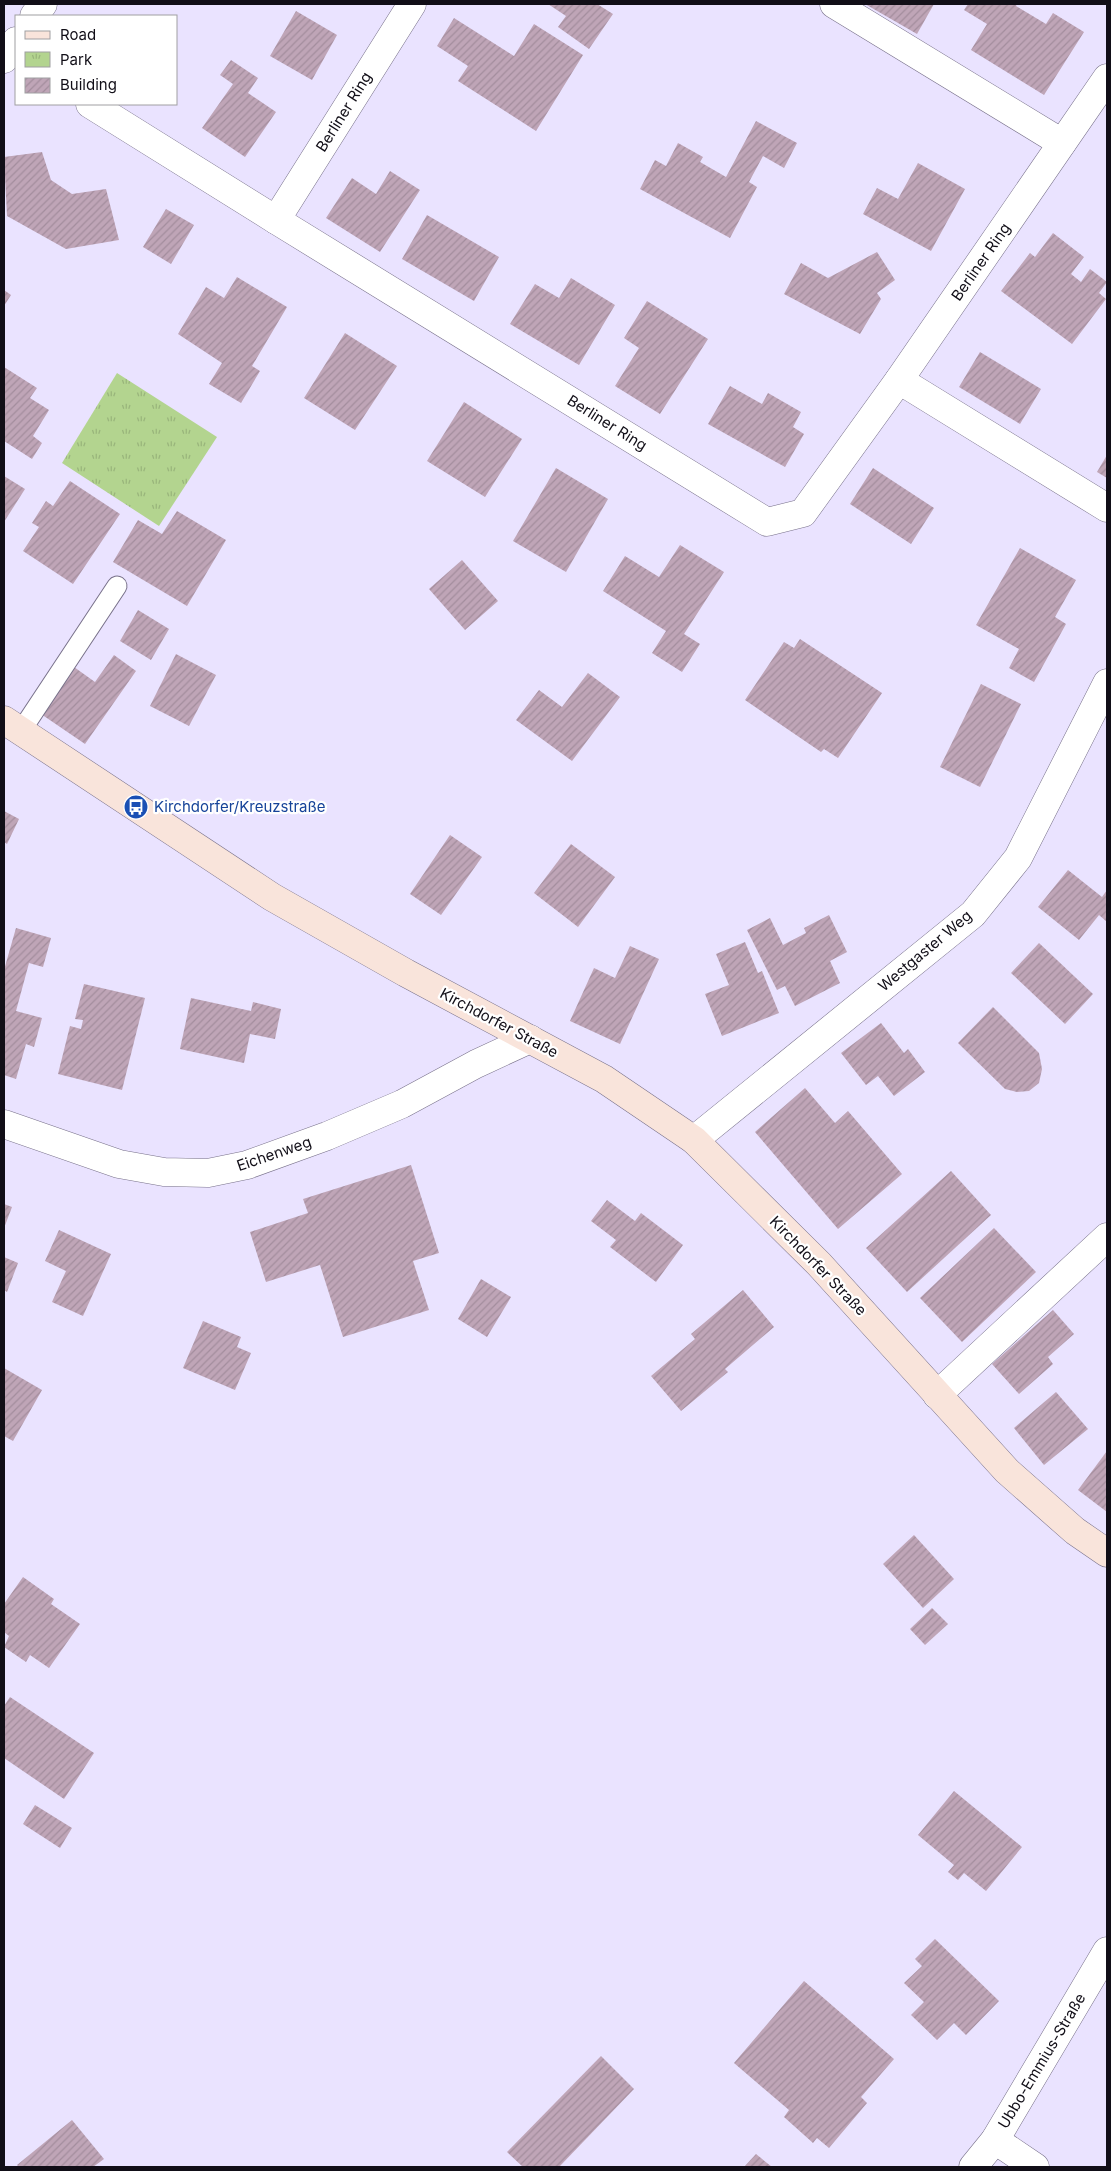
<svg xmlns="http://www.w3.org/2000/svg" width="1111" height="2171" font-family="Inter,sans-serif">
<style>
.park{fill:url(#park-tufts)}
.building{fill:url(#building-hatch)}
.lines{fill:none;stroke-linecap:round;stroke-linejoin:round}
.lane-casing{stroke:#78718a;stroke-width:21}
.street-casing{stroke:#78718a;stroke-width:29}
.secondary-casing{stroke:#78718a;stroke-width:29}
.lane{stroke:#fff;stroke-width:19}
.street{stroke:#fff;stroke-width:28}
.secondary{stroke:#f9e4db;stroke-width:28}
.labels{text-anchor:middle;stroke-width:4.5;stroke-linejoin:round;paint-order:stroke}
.street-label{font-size:15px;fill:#110e17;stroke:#fff}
.transit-label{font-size:15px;fill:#164399;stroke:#fff;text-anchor:start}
</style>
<defs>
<pattern id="park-tufts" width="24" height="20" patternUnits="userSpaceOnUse" patternTransform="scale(1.25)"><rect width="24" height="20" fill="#b3d48f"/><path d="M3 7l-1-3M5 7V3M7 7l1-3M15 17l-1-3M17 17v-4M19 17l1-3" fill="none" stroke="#99b57b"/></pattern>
<pattern id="building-hatch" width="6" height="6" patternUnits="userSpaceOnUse" patternTransform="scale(1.25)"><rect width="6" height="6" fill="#bfa5b7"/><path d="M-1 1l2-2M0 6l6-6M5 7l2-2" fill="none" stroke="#a38d9d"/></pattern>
</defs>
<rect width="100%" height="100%" fill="#eae3ff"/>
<polygon class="park" points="117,373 217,437 159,526 62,463"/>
<g class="building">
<polygon points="548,4 597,4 613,14 589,49 558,27 566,16"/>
<polygon points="865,4 934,4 917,34"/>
<polygon points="968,4 1017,4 1016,6 1046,24 1053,13 1084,32 1044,95 971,50 987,24 964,10"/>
<polygon points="296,11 337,35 312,80 270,56"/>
<polygon points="454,18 514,56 534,24 583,55 536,131 458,81 468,66 437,46"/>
<polygon points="231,60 258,78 248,93 276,112 245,157 202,128 233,84 220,75"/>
<polygon points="756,121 797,143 784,168 763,156 749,182 757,187 730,238 640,189 655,160 666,166 678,143 703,157 700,162 726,177"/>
<polygon points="42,152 51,180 72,194 106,189 119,240 66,249 7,216 4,157"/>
<polygon points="918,163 965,189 931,251 863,214 877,188 898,199"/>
<polygon points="390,171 420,190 380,252 326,218 352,178 376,194"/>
<polygon points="166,209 194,225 171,264 143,247"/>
<polygon points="427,215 499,257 474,301 402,259"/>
<polygon points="1053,233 1084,257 1071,274 1081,282 1090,269 1107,282 1099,293 1106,299 1072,344 1001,291 1030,253 1035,257"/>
<polygon points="877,252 895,280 877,293 881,299 860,334 784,294 801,263 828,278"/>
<polygon points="237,277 287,307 252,366 260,371 241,403 209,384 222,363 178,334 206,287 224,298"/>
<polygon points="571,278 615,305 579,365 510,324 535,284 559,298"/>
<polygon points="4,290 11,295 4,306"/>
<polygon points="647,301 708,339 660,414 615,386 639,348 624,338"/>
<polygon points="345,333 397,366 355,430 304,398"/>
<polygon points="980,352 1041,389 1020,424 959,387"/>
<polygon points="4,367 37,388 30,398 49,410 33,436 42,443 32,459 4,441"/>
<polygon points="730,386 762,404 768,393 801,412 793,427 804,434 785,467 708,424"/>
<polygon points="464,402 522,439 485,497 427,461"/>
<polygon points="1107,455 1107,478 1097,472"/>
<polygon points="556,468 608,499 566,572 513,541"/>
<polygon points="873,468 934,508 911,544 850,504"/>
<polygon points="4,476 25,489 4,522"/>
<polygon points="70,481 120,514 73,584 23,551 39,527 32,523 46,501 53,506"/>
<polygon points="177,511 226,540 187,606 113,562 138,520 162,534"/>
<polygon points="680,545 724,572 684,634 700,644 682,672 652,653 666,631 603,591 625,556 659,577"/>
<polygon points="1020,548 1076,580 1055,617 1066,624 1034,682 1009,668 1019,649 976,625"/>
<polygon points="462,560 498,601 465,630 429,589"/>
<polygon points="138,610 169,629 151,660 120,641"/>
<polygon points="800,639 882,693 838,758 824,749 821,752 745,700 784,642 794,648"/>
<polygon points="176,654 216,675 189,726 150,706"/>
<polygon points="114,655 136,671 85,744 41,714 74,667 95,682"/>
<polygon points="588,673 620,697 572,761 516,720 539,690 562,707"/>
<polygon points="981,684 1021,704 980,787 940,767"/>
<polygon points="4,811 19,819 7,844 4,842"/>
<polygon points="450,835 482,857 441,915 410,894"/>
<polygon points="571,844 615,877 578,927 534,893"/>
<polygon points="1068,870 1102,897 1107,890 1107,922 1099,915 1079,940 1038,907"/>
<polygon points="829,915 847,952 830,961 840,983 795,1006 785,986 777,990 747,930 770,918 783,945 806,933 804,928"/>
<polygon points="16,928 51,938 43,967 29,963 16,1011 42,1018 34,1047 26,1044 16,1079 4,1075 4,970"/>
<polygon points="745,942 758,973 762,971 779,1013 722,1036 705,994 729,985 716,954"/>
<polygon points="1039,943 1093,994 1065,1024 1011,973"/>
<polygon points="630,946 659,959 620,1044 570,1021 594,968 615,978"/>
<polygon points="84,984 145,998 122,1090 58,1074 70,1026 81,1029 83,1020 75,1019"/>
<polygon points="191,998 251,1011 253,1002 281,1009 275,1039 250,1034 244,1063 180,1049"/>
<polygon points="993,1007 1039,1053 1042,1069 1039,1083 1029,1091 1017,1092 1005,1089 958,1043"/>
<polygon points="881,1023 904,1053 908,1049 925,1072 894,1096 878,1076 866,1085 841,1053"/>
<polygon points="805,1088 835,1123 848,1111 902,1174 838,1229 755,1132"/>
<polygon points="411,1165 439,1253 413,1261 429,1310 343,1337 320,1265 266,1282 250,1232 308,1213 303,1199"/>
<polygon points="951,1171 991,1215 907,1292 866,1248"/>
<polygon points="607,1200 635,1221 641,1213 683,1245 656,1282 610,1247 616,1240 591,1221"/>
<polygon points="4,1204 12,1207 4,1228"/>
<polygon points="994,1228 1036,1272 962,1342 920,1298"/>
<polygon points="59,1230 111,1254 83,1316 52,1302 66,1271 45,1261"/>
<polygon points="4,1257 18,1263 7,1292 4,1290"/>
<polygon points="481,1279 511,1297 487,1337 458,1319"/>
<polygon points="743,1290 774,1327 725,1369 728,1372 681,1411 651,1376 695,1339 691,1334"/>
<polygon points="1053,1310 1074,1334 1048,1357 1053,1364 1019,1394 992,1364"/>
<polygon points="203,1321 241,1337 237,1347 251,1353 235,1390 183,1368"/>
<polygon points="4,1368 42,1390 13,1441 4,1436"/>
<polygon points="1056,1392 1088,1429 1044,1465 1014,1428"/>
<polygon points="1107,1451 1107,1512 1078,1490"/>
<polygon points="914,1535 954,1579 923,1608 883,1564"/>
<polygon points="23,1577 54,1599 51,1604 80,1624 49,1668 30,1655 26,1662 4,1647 9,1636 4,1632 4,1604"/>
<polygon points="932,1608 948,1624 925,1645 910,1629"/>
<polygon points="10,1697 94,1753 64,1799 4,1758 4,1706"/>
<polygon points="954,1791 1022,1847 986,1891 964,1873 958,1880 948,1872 954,1865 918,1835"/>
<polygon points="35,1805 72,1828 60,1848 23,1824"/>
<polygon points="935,1939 999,2001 966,2035 954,2023 937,2040 911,2015 924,2002 904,1983 922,1966 915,1959"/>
<polygon points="804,1981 894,2059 861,2097 867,2103 829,2148 817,2138 813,2143 784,2117 789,2110 734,2063"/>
<polygon points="601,2056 634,2089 559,2167 523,2167 507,2152"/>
<polygon points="72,2120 104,2159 93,2167 19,2167 17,2165"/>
<polygon points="756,2154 772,2167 744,2167"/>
</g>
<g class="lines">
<defs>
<polyline id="lane" points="21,731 117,586"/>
<g id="street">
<polyline points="834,4 1062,143"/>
<polyline points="34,16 43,4"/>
<polyline points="4,59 16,41"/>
<polyline points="90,104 276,220 412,4"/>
<polyline points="276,220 767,522 803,513 899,380 1107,78"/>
<polyline points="899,380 1107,508"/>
<polyline points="4,1124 119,1164 164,1172 208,1173 247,1165 327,1136 402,1104 476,1064 530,1039"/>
<polyline points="694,1140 973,914 1018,858 1107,683"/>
<polyline points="937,1395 1107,1237"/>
<polyline points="995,2140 1035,2167"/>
<polyline points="973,2167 995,2140 1107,1951"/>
</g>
<polyline id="secondary" points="4,720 272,897 406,973 604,1079 694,1140 819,1264 1007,1471 1075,1531 1107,1553"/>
</defs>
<use href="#lane" class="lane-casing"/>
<use href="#street" class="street-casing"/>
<use href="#secondary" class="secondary-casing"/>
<use href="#lane" class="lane"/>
<use href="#street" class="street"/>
<use href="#secondary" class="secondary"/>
</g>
<defs>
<symbol id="bus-disc" viewBox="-11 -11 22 22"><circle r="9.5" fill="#1a4fb4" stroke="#fff"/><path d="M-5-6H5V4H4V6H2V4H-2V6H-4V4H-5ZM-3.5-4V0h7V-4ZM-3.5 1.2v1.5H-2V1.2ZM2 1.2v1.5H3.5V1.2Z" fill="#fff"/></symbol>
</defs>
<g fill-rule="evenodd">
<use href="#bus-disc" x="122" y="793" width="28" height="28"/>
</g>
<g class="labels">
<g class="street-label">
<text transform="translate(344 112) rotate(-58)" y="5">Berliner Ring</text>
<text transform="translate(981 262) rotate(-55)" y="5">Berliner Ring</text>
<text transform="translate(607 423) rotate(32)" y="5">Berliner Ring</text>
<text transform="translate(925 951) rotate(-40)" y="5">Westgaster Weg</text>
<text transform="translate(499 1023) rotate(28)" y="5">Kirchdorfer Straße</text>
<text transform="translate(274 1154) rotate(-19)" y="5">Eichenweg</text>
<text transform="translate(818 1266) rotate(46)" y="5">Kirchdorfer Straße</text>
<text transform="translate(1042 2061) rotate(-59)" y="5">Ubbo-Emmius-Straße</text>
</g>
<g class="transit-label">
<text x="154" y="812">Kirchdorfer/Kreuzstraße</text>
</g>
</g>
<rect width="1111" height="2171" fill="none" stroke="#110e17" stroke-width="10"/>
<rect x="15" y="15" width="162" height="90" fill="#ffffff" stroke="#a09fa2"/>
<rect x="25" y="31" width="25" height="8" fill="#f9e4db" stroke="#a09fa2"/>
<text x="60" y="40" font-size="15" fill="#110e17">Road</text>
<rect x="25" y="52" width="25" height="15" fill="url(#park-tufts)" stroke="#a09fa2"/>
<text x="60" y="65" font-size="15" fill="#110e17">Park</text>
<rect x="25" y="78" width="25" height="15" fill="url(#building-hatch)" stroke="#a09fa2"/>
<text x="60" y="90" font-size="15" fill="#110e17">Building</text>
</svg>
